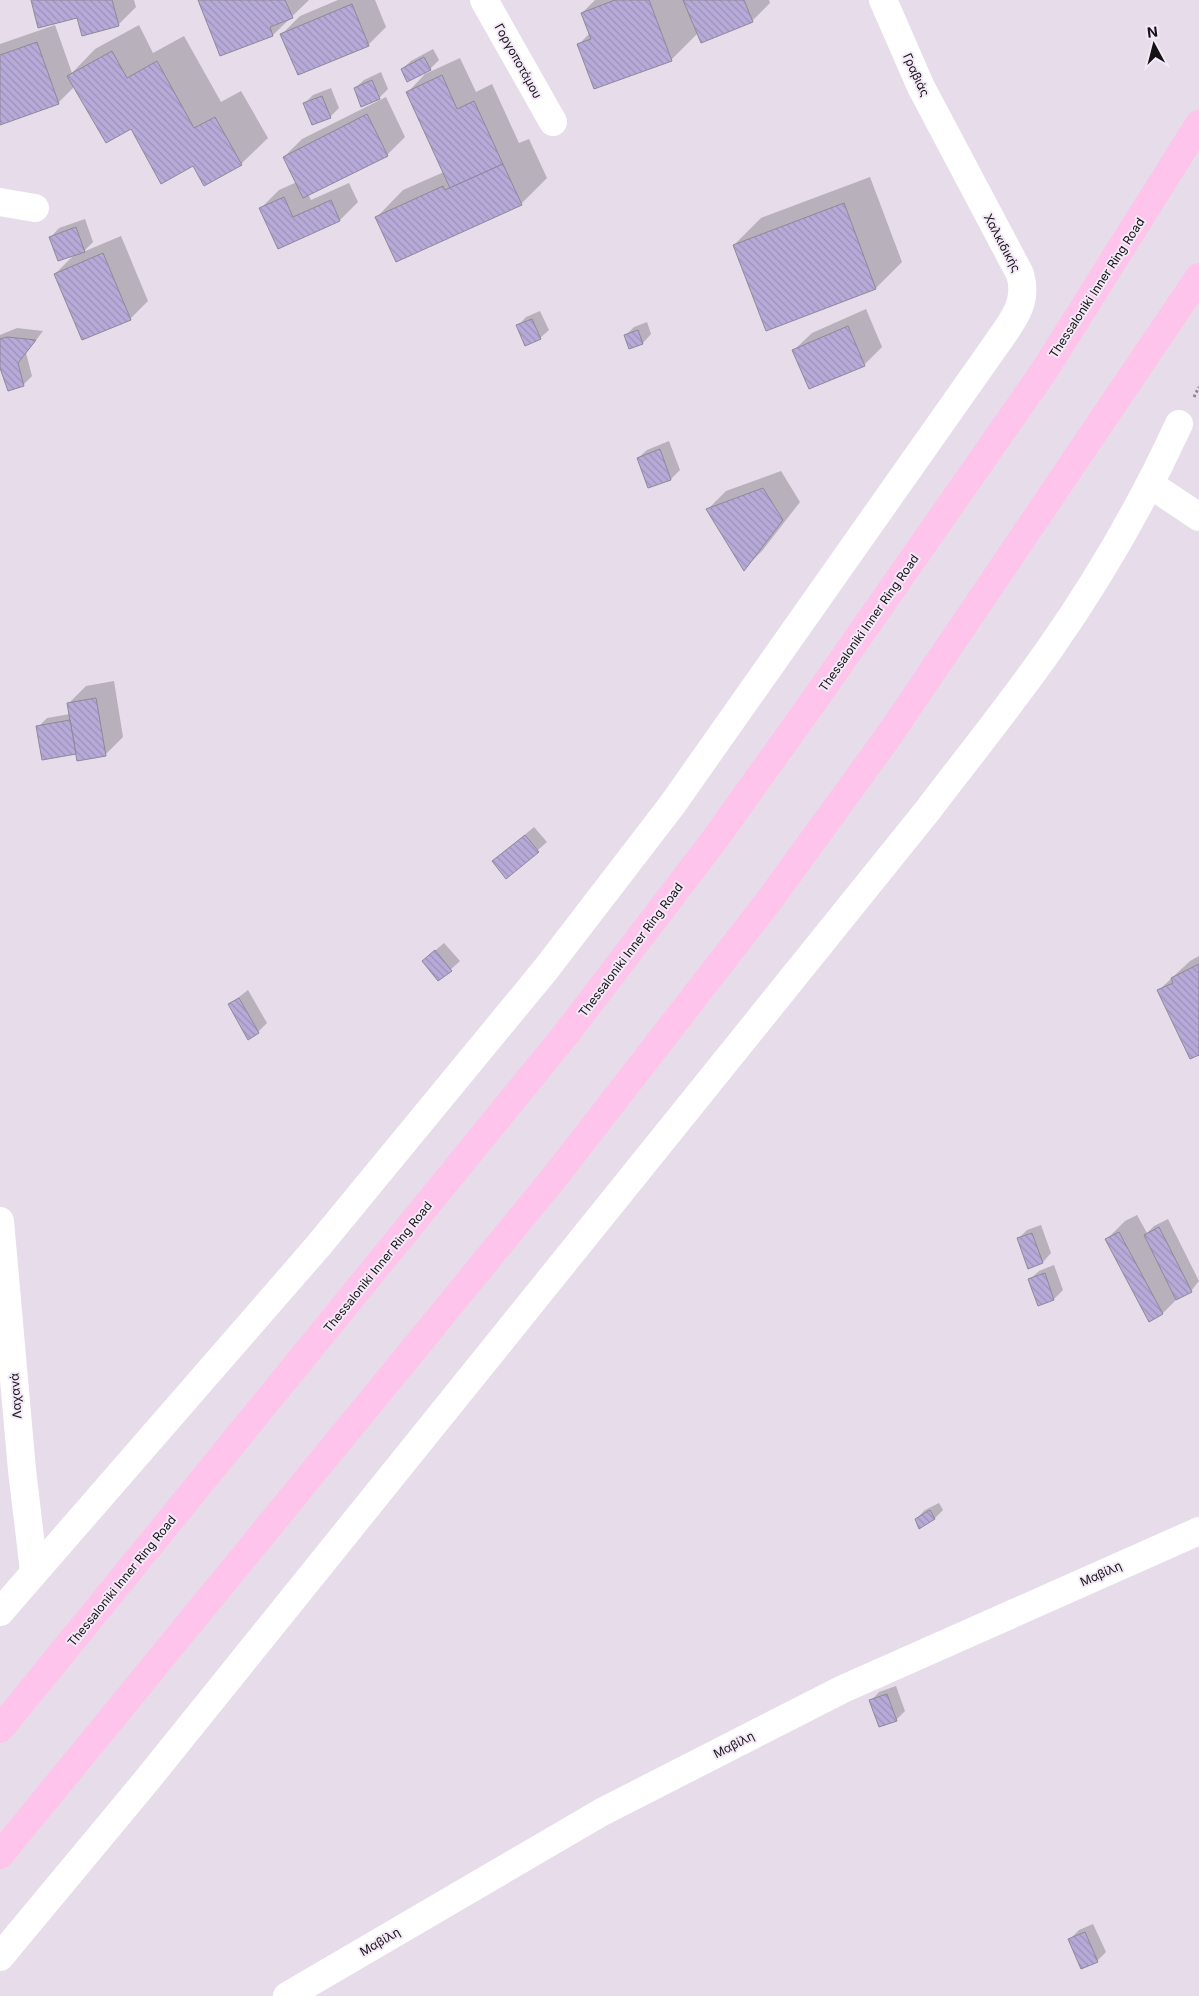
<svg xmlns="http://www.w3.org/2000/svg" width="1199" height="1996" font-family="Inter,sans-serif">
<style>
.shadow{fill:#0003}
.building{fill:url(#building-back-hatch);stroke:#8d8997}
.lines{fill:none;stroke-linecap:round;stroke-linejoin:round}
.path{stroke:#8f8891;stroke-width:3;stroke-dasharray:2.5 2.5;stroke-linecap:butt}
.minor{stroke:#fff;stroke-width:28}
.tertiary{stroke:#fff;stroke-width:28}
.trunk{stroke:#fec4ec;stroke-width:28}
.labels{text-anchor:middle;stroke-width:4;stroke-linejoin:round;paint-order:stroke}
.street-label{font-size:12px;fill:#151216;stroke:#f4eaf7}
</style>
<defs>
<pattern id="building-back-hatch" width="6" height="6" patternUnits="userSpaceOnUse" patternTransform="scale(1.25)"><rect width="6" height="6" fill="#b7aad8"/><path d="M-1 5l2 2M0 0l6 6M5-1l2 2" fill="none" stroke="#9c91b9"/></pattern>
</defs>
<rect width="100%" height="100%" fill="#e7dcea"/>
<g class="shadow">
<polygon points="32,0 134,0 136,7 118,25 78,16"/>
<polygon points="199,0 309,0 273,35 221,55"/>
<polygon points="338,0 375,0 386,27 368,45 282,34 300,16"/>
<polygon points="595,0 769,0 770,3 752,21 698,33 671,60 579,44 590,33 582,13"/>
<polygon points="55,25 72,73 95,49 139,25 153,53 184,36 221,102 241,91 268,138 241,164 193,164 131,128 75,86 58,103 0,123 0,44"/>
<polygon points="433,49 439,60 430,69 402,69 411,61"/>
<polygon points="460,58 476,92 492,84 519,143 529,139 547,178 521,204 377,217 403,190 444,172 408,92 425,74"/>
<polygon points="381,72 388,89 379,98 362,105 355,88 364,80"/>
<polygon points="331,88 339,108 330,117 304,104 313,95"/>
<polygon points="386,97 405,137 387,155 308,194 311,200 349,183 358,202 340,220 278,247 261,208 279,190 297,182 284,157 302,139"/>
<polygon points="870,177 902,262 876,288 766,329 734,245 761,218"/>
<polygon points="85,219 93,242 83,252 121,236 148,301 130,319 55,274 75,254 51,237 59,228"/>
<polygon points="866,309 882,347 864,365 794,350 812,333"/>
<polygon points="540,311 549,330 540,338 518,326 526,317"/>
<polygon points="647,322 651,334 643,343 629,347 625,336 634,327"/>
<polygon points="17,328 43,331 26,353 32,376 23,385 0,364 0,335"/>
<polygon points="669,441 680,470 671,479 649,486 638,458 647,450"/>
<polygon points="781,471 800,502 762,551 744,569 708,509 726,491"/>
<polygon points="114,681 123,737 105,755 77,751 38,727 47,718 70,714 68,704 86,686"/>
<polygon points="534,827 547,842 507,877 494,861"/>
<polygon points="444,943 460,961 439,980 423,961"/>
<polygon points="1199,956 1199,1054 1158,991 1190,961"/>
<polygon points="248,990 267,1023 258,1032 230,1004"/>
<polygon points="1137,1215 1147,1233 1154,1226 1168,1219 1199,1281 1191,1291 1180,1296 1163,1313 1150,1320 1107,1239 1125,1221"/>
<polygon points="1041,1225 1051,1253 1043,1262 1028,1267 1018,1239 1027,1230"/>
<polygon points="1054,1265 1063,1290 1054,1299 1039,1304 1030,1279 1039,1271"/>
<polygon points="939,1503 943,1510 935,1518 916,1519 925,1510"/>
<polygon points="896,1686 905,1711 896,1720 871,1701 879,1692"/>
<polygon points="1093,1924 1106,1952 1097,1961 1070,1939 1079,1930"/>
</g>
<g class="building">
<polygon points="31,0 112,0 119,26 82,36 77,18 38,28"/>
<polygon points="198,0 285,0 293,18 270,27 273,36 220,56"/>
<polygon points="615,0 649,0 672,61 594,89 577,44 591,39 581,13"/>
<polygon points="683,0 744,0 753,22 701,43"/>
<polygon points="352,4 369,46 298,75 280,34"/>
<polygon points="37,42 59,104 0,125 0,55"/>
<polygon points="112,51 127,78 157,61 194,128 215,117 242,165 204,186 193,166 161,184 131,129 106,143 67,76"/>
<polygon points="424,57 431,70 407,82 401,69"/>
<polygon points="442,75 457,109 474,101 503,164 450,188 406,92"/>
<polygon points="372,80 380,99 361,107 354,88"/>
<polygon points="322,96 331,118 312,125 303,103"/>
<polygon points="367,114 388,156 303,198 283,157"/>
<polygon points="503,164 522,205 396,262 375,217 443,186 445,190"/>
<polygon points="284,197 293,217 331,200 340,221 278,249 259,208"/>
<polygon points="844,203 876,289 766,331 733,245"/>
<polygon points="76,227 85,252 58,261 49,237"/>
<polygon points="103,253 131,320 82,340 54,274"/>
<polygon points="532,319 541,339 525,346 516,325"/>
<polygon points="848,326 865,366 809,389 792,350"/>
<polygon points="638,330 643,344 629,349 624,335"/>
<polygon points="7,337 36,340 18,363 24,386 8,391 0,368 0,339"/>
<polygon points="660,449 671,480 648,488 637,458"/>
<polygon points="763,488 783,520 744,571 706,509"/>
<polygon points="96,698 106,756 77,761 67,703"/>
<polygon points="70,720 76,754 42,760 36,726"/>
<polygon points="525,835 539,852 506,879 492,861"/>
<polygon points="435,950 452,971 438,981 422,961"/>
<polygon points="1199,964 1199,1055 1190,1059 1157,990 1173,983 1171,978"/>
<polygon points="239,998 259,1033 248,1040 228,1004"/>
<polygon points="1159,1227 1192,1292 1176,1300 1144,1235"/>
<polygon points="1119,1232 1163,1314 1149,1322 1105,1239"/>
<polygon points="1032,1233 1043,1263 1028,1269 1017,1238"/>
<polygon points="1045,1273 1054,1300 1038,1306 1028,1279"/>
<polygon points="930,1510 935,1519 919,1529 915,1519"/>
<polygon points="887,1694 897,1721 879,1727 869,1700"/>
<polygon points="1085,1932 1098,1962 1081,1969 1068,1939"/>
</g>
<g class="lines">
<polyline class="path" points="1194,397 1199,387"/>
<g class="minor">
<polyline points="484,0 553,122"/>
<path d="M883,0L921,87L1020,274C1028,300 1015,318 1000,339"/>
<polyline points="0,202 35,208"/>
<polyline points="1151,485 1199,517"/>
<polyline points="0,1221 22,1470 34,1571"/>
<polyline points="287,1996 602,1812 843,1689 1199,1531"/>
</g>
<g class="tertiary">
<polyline points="0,1612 319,1245 546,969 672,805 1000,339"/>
<path d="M0,1957L147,1780L928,810C969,756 1012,703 1051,647C1100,577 1143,502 1179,424"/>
</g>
<g class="trunk">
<polyline points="0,1729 566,1034 715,839 813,702 1044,371 1199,124"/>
<polyline points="0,1855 557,1174 771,898 890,734 1199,277"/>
</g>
</g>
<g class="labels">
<g class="street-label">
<text transform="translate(518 61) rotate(61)" y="4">Γοργοποτάμου</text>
<text transform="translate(916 75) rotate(65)" y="4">Γραβιάς</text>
<text transform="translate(1002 243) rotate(62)" y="4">Χαλκιδικής</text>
<text transform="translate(1097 288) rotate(-57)" y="4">Thessaloniki Inner Ring Road</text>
<text transform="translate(869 623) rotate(-55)" y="4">Thessaloniki Inner Ring Road</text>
<text transform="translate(631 950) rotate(-53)" y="4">Thessaloniki Inner Ring Road</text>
<text transform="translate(378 1267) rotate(-51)" y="4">Thessaloniki Inner Ring Road</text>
<text transform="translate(16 1396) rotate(-94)" y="4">Λαχανά</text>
<text transform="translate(1101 1574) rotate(-24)" y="4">Μαβίλη</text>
<text transform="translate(122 1581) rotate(-51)" y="4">Thessaloniki Inner Ring Road</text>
<text transform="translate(734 1745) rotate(-27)" y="4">Μαβίλη</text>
<text transform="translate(380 1942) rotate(-30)" y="4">Μαβίλη</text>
</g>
</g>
<g transform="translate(1154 45) rotate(353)" stroke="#f4eaf7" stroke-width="4" paint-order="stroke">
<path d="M0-4L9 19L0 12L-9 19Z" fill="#151216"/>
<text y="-8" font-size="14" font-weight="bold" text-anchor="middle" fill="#151216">N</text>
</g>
</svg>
